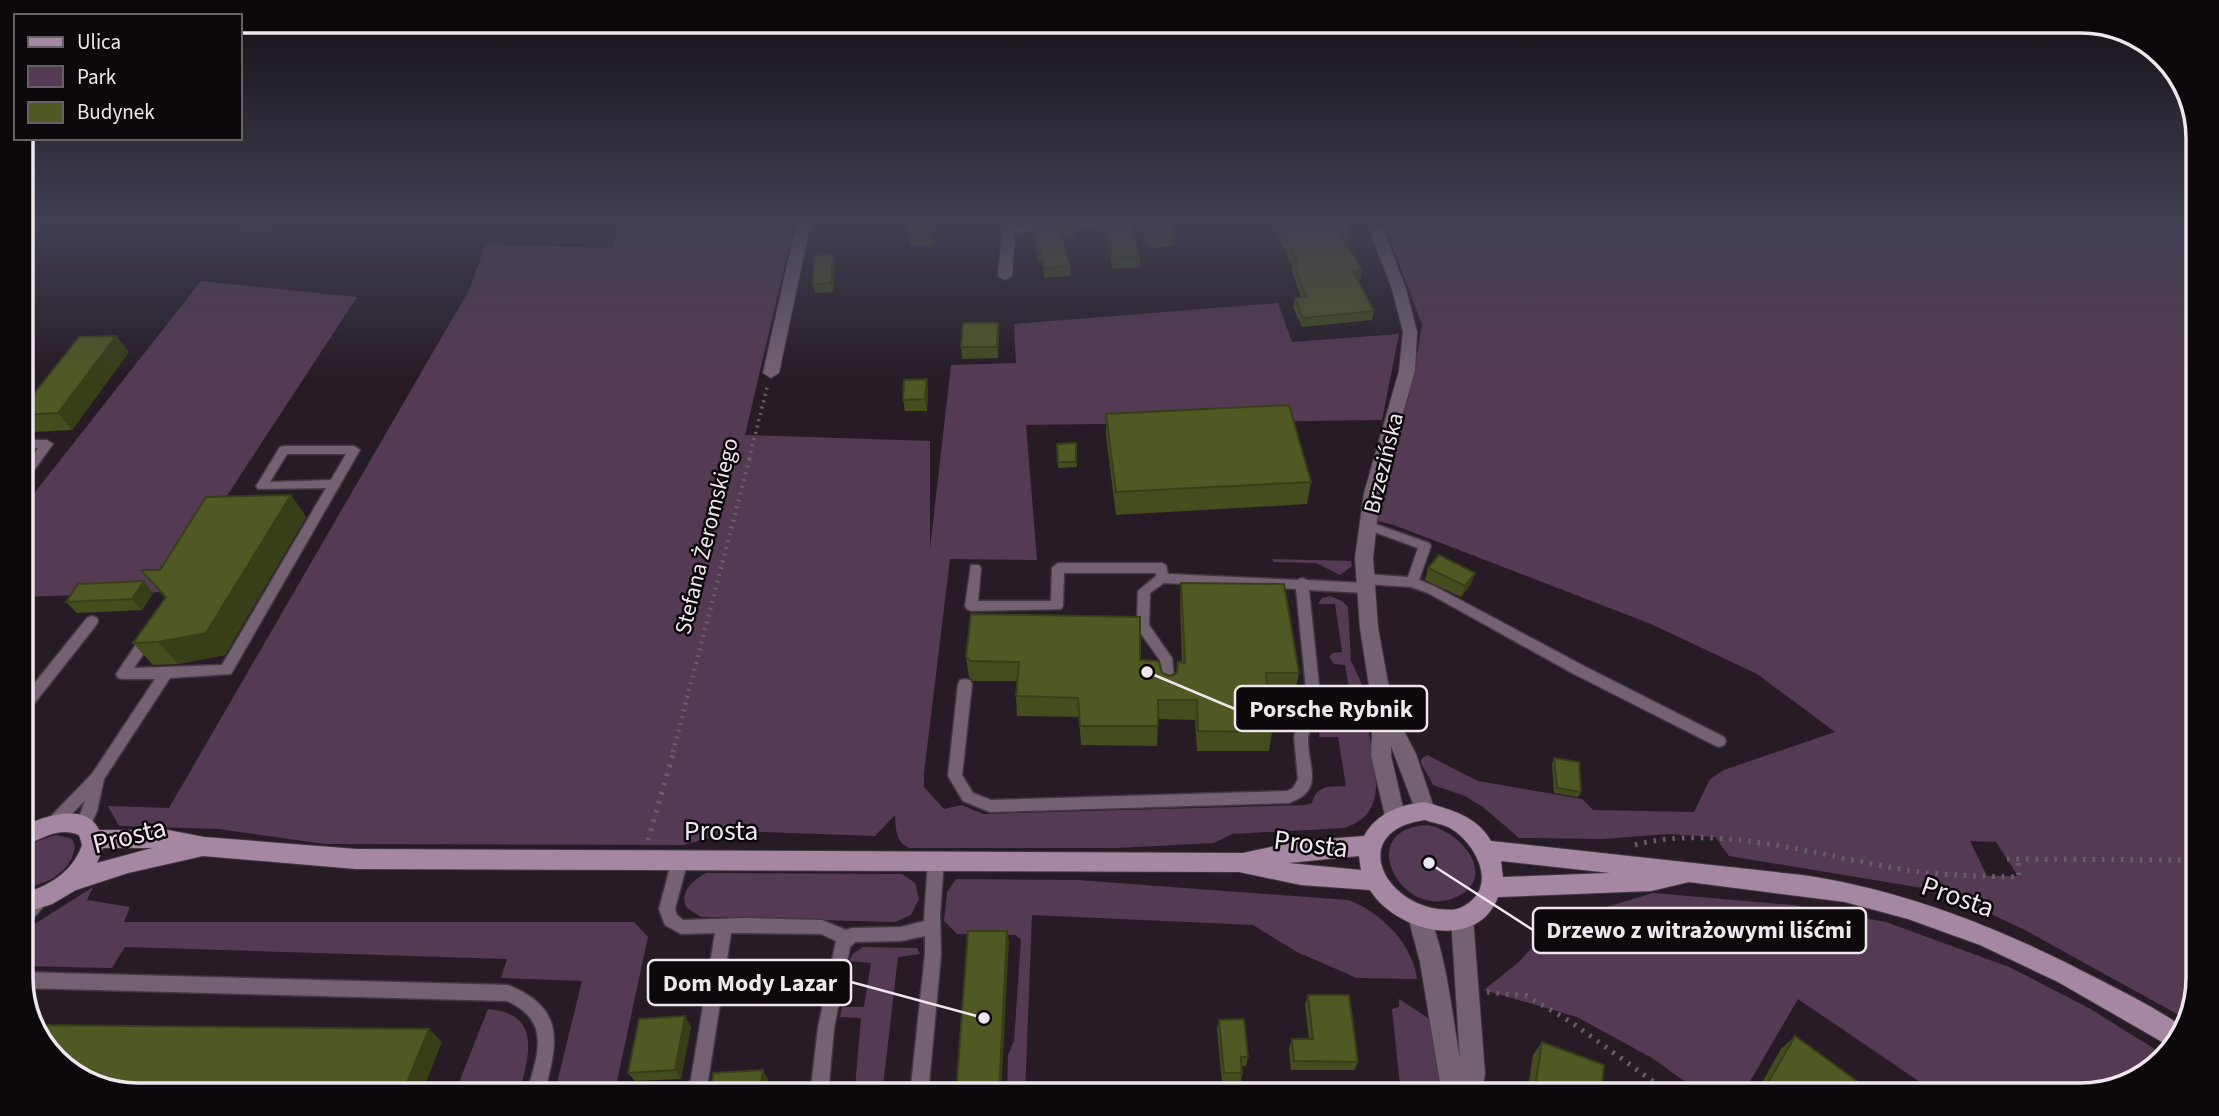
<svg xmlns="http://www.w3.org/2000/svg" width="2219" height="1116" font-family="'Source Sans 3',sans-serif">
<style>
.green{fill:#553a53;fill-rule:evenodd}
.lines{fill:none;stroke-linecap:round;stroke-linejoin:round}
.service-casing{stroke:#433842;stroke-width:3}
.minor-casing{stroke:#433842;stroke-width:2}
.secondary-casing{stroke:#433842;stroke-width:2}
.path-far2{stroke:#685f67;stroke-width:3.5;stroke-dasharray:2 4.5;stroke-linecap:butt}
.path-far1{stroke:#685f67;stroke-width:4.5;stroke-dasharray:2 5;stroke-linecap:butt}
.path{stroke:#685f67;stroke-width:5;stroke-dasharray:2.5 7;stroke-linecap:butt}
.service{fill:#746273;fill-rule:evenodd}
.minor{fill:#746273;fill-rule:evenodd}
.secondary{fill:#a587a2;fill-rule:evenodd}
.wall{fill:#454c1e}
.shaded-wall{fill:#383e18}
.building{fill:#505823;stroke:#383e18;stroke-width:2}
.labels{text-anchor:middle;stroke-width:5;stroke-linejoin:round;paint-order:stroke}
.street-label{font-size:23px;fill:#eee7ed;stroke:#0d080c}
.near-street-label{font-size:28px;fill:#eee7ed;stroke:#0d080c}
.rim{fill:none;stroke:#eee7ed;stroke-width:3.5}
.leader{fill:none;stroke:#eee7ed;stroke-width:2.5}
.callout-dot{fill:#eee7ed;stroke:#0d080c;stroke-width:2.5}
.callout{fill:#0d080c;stroke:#eee7ed;stroke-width:2.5}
.callout-label{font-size:24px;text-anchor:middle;font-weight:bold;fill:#eee7ed}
</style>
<rect width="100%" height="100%" fill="#271c26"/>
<g class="green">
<path d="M618,221H795L745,435L930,441V549L951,365L1016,363L1014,324L1278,303L1292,342L1399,334L1382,420L1026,425L1037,560L950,559L924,773V787L944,809L962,805L983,814L1305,805L1312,803C1317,784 1330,787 1346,786L1338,737H1319L1320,728C1331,716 1353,717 1367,723C1373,761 1393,814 1344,828L1232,834L1214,843L1116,848H910C895,843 896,828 895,815L875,836L733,831L683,845L325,844L219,829L119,826L108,806L169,808L469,290L486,244L612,248Z"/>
<path d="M1383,221H2198V978L2188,1020L2023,929L1941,891L1729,856L1715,837L1669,834L1602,839L1519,838L1483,807L1465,796L1433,785L1421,763V759L1427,755L1478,781L1582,799L1593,810L1694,812L1710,779L1724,770L1835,732L1757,674L1651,624L1394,525L1377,521L1414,373L1422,325ZM1970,841L1996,842L2018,876H1987Z"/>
<polygon points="201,281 357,297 164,592 21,597 21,510"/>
<polygon points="1272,559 1351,561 1352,566 1340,575 1316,563 1274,562"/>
<path d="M1330,596L1342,601L1348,607L1351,661L1364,689L1362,699C1352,707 1339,704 1331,695H1350L1345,665L1334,664L1329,657L1333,653L1342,652L1335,604H1318L1322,598Z"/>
<path d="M1427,825C1463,831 1500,880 1454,898C1401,920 1353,829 1427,825Z"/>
<path d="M56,835L72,839L75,846C73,870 45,888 21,886V852L35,842Z"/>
<path d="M706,873L902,874L915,883L919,899L911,915L895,922L701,917L687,908C678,893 693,880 706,873Z"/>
<path d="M956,879L1077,880L1348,900C1380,911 1413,944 1417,979L1357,978L1297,952L1253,925L1032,915L1025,1095H1007L1008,1055L1014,1041L1021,939L1015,935L957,934L944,921L947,892Z"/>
<polygon points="93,887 87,900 130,907 124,922 634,922 648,937 614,1095 554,1095 582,981 501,978 507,959 125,947 112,968 21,966 21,936 28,928"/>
<polygon points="1653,893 1793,905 1886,922 2009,967 2089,1008 2164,1055 2146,1075 2081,1095 1939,1095 1798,999 1742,1095 1704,1095 1652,1058 1577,1017 1484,990 1520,961 1553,923"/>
<polygon points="863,947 917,948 920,954 898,957 882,1095 838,1095 839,1088 855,1087 861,1018 840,1017 842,1007 864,1007 871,963 849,961 853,954"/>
<polygon points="1399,999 1434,1022 1443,1095 1401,1095 1392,1009 1399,1007"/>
<path d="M488,1009C544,1014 528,1057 519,1095H454Z"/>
</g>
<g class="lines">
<defs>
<g id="service">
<polygon points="21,440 47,440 53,444 25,483 21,484 21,471 38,448 21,448"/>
<path d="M284,446H354L360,450L231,674L170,678L104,779L97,811L88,831L83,832L78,831L76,826L85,800L59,828L54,829L49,828L47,823L49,818L92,774L155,679H123L118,678L116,674L143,634H153L154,638L134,668L222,665L326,488L258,489L256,486L258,483L280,447ZM287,454H346L331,480L270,482Z"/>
<path d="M1367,521L1429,543L1431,546L1419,580L1436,587L1582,665L1724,737L1726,741L1724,745L1719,747L1714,745L1572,673L1428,593L1411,587L1366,584L1371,588L1369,591L1365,593L1309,590L1321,705H1383L1388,707L1390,711L1388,715L1383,717H1317L1314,718C1311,726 1308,733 1308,741C1308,768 1325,790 1289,803L990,812L963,801L948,776L958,684L960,680L965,679L970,680L972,684L962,775L973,793L991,800L1287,791L1293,788L1298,779L1294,737L1301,715L1308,708L1296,589L1164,583L1150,593L1149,625L1172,658L1175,688L1173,692L1168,693L1163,692L1161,688L1159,659L1139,631L1119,628L1118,625L1119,622L1137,621L1138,591L1156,576V573H1064L1063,606L1061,609L971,611L967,609L965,606L971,565H979L981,568L978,601H1051L1052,568L1058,563H1162L1166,565L1168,574L1297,580L1302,578L1307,580L1364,583L1359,579L1361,576L1365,574L1408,577L1418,548L1363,528L1361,525Z"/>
<polygon points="92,616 97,618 98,621 97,624 26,714 21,715 21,700 87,618"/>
<polygon points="680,853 685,855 688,860 675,909 677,915 683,920 747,918 822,920 846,930 852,928 901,927 924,921 928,860 931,855 936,853 941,855 944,860 940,914 941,954 928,1095 910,1095 925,954 925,936 901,941 855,942 850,947 834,1028 828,1095 810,1095 818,1028 836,941 821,934 731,933 708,1081 701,1095 683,1095 691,1079 715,933 681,934 665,925 659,909 672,860 675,855"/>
<path d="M38,894L43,896L46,901C42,910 31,922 21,926V908L33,896Z"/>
<path d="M21,972L508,985C567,1009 557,1043 544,1095H526C537,1056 553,1022 507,1001L22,988Z"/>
</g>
<g id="minor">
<polygon points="797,221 811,221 779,373 771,378 763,373"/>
<polygon points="1003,221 1016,221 1016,225 1062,221 1108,221 1101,225 1015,233 1012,276 1005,280 998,276"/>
<polygon points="1366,221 1380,221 1406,289 1417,332 1415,371 1380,493 1373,558 1378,628 1393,710 1416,754 1435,811 1432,817 1425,820 1418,817 1391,746 1391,756 1405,816 1402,822 1395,825 1388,822 1385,816 1371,756 1373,711 1360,628 1355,558 1364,493 1399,371 1403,332 1392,289"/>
<path d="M1419,907L1427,910C1447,955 1451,1010 1460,1059L1451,918L1454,911L1462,908L1470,911L1473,918L1485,1074L1481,1095H1442L1420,962L1408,917L1411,910Z"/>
</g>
<path id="secondary" d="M1425,802C1451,810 1477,816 1491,841L1802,875C1906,890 2005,930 2098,979C2128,994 2159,1010 2186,1029L2171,1047L2058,982L1980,945L1908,919L1845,902L1689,882L1651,891L1498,897C1477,953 1395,931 1370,890L1301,885L1239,872L356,869L203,856L128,873L76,890L52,904L21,914V894C48,887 73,872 82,845L79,835C57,826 41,840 21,847V827C42,817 86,801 99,830H168L204,837L356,849L1243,853L1299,841L1364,836C1377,813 1399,805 1425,802ZM1425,820C1433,823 1443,824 1450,828C1476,843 1499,887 1464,906C1456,911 1447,910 1438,909C1380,901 1350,830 1425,820ZM103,848H152L97,863ZM1359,856L1361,870L1288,863ZM1501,861L1610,873L1503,877Z"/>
</defs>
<use href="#service" class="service-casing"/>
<use href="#minor" class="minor-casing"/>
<use href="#secondary" class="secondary-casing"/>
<polyline class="path-far2" points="749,459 768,384"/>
<polyline class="path-far1" points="673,752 750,457"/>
<g class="path">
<polyline points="648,840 674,751"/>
<path d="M1635,845C1718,823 1818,856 1901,869C1940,876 1979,876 2019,877L2018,859"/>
<polyline points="2007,859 2198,860"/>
<polyline points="1487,992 1527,996 1571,1022 1672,1095"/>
</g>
<use href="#service" class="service"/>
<use href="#minor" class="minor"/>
<use href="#secondary" class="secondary"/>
</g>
<g class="wall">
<polygon points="237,221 277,221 272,230 243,232"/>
<polygon points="908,221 932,221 933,245 909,246"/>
<polygon points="1139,221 1168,221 1173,235 1173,246 1149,248"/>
<polygon points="1287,221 1343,221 1350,234 1349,243 1346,243 1362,270 1361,279 1357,279 1374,311 1372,320 1302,327 1293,307 1295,298 1301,298 1292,271 1292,266 1276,233 1277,224 1287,223"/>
<polygon points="1036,224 1074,228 1075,238 1063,239 1070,266 1070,276 1045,278 1041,261 1037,261"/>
<polygon points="1105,228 1140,256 1140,267 1113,269 1105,239"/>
<polygon points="833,254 835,263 833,292 815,293 813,284"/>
<polygon points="999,334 998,358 962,359 961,347"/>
<polygon points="116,336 129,352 72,430 32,432 21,419 21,410"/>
<polygon points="928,390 927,411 905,411 903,400"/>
<polygon points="1106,414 1311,482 1307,504 1116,515 1106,436"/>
<polygon points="1076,443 1077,467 1058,468 1057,444"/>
<polygon points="291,495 306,517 225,655 178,664 153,665 133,643 165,598 141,570 160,570"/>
<polygon points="1428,568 1471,584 1461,597 1425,580"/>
<polygon points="1181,583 1299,673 1295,693 1268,693 1272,732 1269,751 1197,751 1195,720 1158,719 1157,746 1081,745 1079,717 1017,716 1016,696 1017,681 973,681 969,677 966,657 1140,660 1162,673 1170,676 1177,673 1182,663 1180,603"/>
<polygon points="153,593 142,610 77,613 66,602"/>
<polygon points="1554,758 1581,792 1578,797 1554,793 1552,764"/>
<polygon points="1308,995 1358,1062 1354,1070 1291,1070 1289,1048 1292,1039 1309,1039 1305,1005"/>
<polygon points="1219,1020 1248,1057 1246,1066 1242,1066 1242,1073 1241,1082 1222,1082 1217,1029"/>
<polygon points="691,1026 681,1079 635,1081 628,1073"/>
<polygon points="1795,1036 1855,1095 1755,1095 1781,1049"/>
<polygon points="1542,1042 1601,1095 1527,1095 1533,1055"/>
</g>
<g class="shaded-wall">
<polygon points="267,221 277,221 272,230"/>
<polygon points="833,254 835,263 833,292 831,283"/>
<polygon points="1362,270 1361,279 1351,280 1353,271"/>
<polygon points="998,323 999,334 998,358 997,347"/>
<polygon points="116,336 129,352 72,430 58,413"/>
<polygon points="927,379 928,390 927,411 925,399"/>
<polygon points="291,495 306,517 225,655 178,664 158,642"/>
<polygon points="1475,573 1471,584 1461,597 1465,586"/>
<polygon points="144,581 153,593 142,610 132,599"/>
<polygon points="1007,931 1009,941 1001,1095 999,1095"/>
<polygon points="685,1016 691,1026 681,1079 675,1070"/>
<polygon points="429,1029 442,1042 421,1095 402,1095"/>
<polygon points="763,1070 770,1083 768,1095 760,1095"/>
</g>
<g class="building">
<polygon points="908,221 931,221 932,234 908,235"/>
<polygon points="1067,221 1073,221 1074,228 1060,229 1070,266 1044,268 1041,251 1036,251 1036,224"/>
<polygon points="1143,221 1168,221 1173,235 1150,237"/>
<polygon points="1291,221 1343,221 1350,234 1341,235 1362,270 1353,271 1374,311 1303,318 1295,298 1306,297 1293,262 1297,262 1277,224 1292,223"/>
<polygon points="1131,226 1140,256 1113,258 1105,228"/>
<polygon points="833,254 831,283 813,284 814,256"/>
<polygon points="963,323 998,323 997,347 961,347"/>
<polygon points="116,336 58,413 21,415 21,410 79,337"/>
<polygon points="927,379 925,399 903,400 904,380"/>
<polygon points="1289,405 1311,482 1116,492 1106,414"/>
<polygon points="1076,443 1076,462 1058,462 1057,444"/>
<polygon points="291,495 206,633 158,642 133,643 166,597 141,570 160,570 206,497"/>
<polygon points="1439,555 1475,573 1465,586 1428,568"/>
<polygon points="144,581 132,599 66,602 78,584"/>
<polygon points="1181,583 1284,584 1299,673 1266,673 1272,732 1198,731 1197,700 1158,700 1158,726 1080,726 1078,698 1016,696 1019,662 971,661 966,657 971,614 1140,617 1140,660 1159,661 1162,673 1170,676 1177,673 1178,662 1185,663"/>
<polygon points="1554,758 1579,762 1581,792 1557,788"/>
<polygon points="968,931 1007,931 999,1095 956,1095"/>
<polygon points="1308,995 1349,995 1358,1062 1294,1061 1292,1039 1313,1039"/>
<polygon points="685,1016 675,1070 628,1073 639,1019"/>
<polygon points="1244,1019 1248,1057 1241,1057 1242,1073 1224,1073 1219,1020"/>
<polygon points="35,1025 429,1029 402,1095 138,1095 87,1083 41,1043"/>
<polygon points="1795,1036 1861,1084 1855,1095 1761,1095"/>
<polygon points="1542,1042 1604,1065 1601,1095 1534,1095"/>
<polygon points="763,1070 760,1095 710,1095 713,1073"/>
</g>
<linearGradient id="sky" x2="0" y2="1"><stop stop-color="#150f15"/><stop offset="0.59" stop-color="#414052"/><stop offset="1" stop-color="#414052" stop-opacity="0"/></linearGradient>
<rect width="2219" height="377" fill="url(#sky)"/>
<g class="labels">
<g class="street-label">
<text transform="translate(1383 463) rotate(-76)" y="8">Brzezińska</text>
<text transform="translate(706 536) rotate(-76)" y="8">Stefana Żeromskiego</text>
</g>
<g class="near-street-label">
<text x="721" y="840">Prosta</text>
<text transform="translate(129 835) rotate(-14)" y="10">Prosta</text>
<text transform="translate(1311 843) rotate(7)" y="10">Prosta</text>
<text transform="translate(1958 896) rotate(19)" y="10">Prosta</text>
</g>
</g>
<path d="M0 0H2219V1116H0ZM138 33H2081A105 105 0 0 1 2186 138V978A105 105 0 0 1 2081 1083H138A105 105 0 0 1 33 978V138A105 105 0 0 1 138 33Z" fill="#0d080c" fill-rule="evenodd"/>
<path class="rim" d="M138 33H2081A105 105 0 0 1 2186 138V978A105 105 0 0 1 2081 1083H138A105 105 0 0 1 33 978V138A105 105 0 0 1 138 33Z"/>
<path class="leader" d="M1147 672L1235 709M1429 863L1533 930M984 1018L851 982"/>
<g class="callout-dot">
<circle cx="1147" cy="672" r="7"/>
<circle cx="1429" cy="863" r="7"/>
<circle cx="984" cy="1018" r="7"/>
</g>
<g class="callout">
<rect x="1235" y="686" width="192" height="45" rx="7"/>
<rect x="1533" y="908" width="333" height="45" rx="7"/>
<rect x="648" y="960" width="203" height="45" rx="7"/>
</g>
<g class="callout-label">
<text x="1331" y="717">Porsche Rybnik</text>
<text x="1699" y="938">Drzewo z witrażowymi liśćmi</text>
<text x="750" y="991">Dom Mody Lazar</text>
</g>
<rect x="14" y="14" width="228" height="126" fill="#0d080c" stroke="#676166" stroke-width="2"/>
<rect x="28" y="37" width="35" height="10" fill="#a587a2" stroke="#676166" stroke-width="2"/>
<text x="77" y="49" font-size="21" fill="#eee7ed">Ulica</text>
<rect x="28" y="66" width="35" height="21" fill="#553a53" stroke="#676166" stroke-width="2"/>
<text x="77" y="84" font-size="21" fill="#eee7ed">Park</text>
<rect x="28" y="102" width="35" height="21" fill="#505823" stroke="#676166" stroke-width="2"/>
<text x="77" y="119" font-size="21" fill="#eee7ed">Budynek</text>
</svg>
